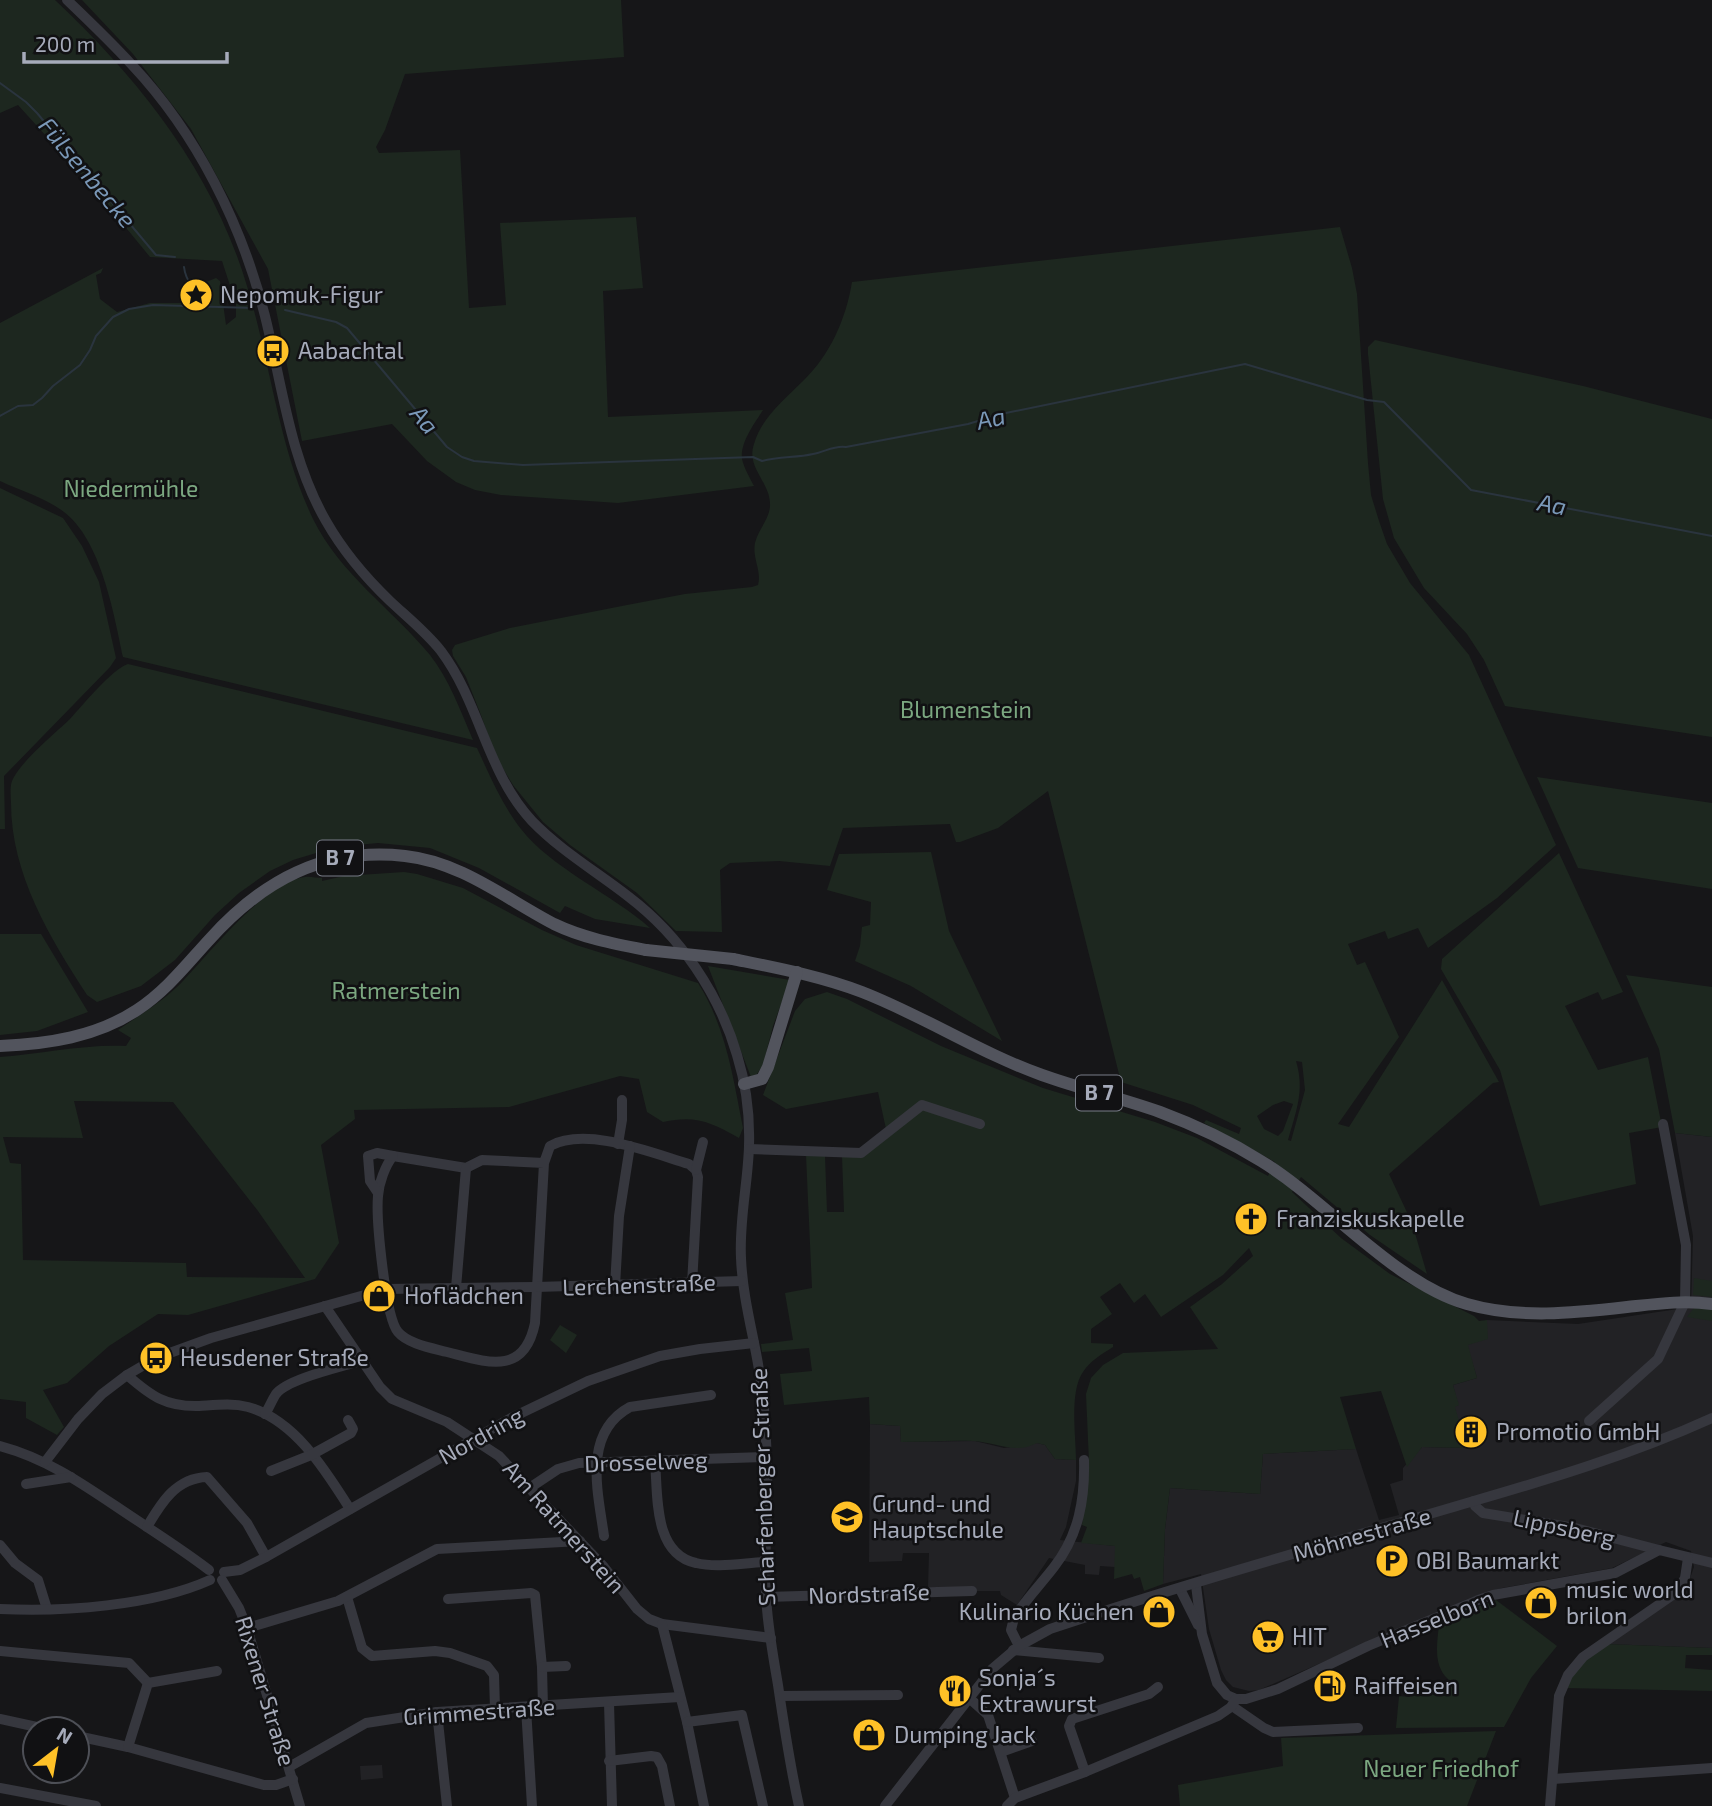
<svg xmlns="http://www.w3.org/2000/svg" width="1712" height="1806" font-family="'Exo 2',sans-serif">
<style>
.built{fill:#222225}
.green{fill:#1d271f;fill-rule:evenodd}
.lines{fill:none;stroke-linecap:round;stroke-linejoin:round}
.stream{stroke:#2a343e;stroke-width:2}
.minor{stroke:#36373e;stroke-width:10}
.major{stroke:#52545d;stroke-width:12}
.major-bridge{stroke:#52545d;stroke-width:12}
.labels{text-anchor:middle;stroke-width:5;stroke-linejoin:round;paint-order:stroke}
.shield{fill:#111113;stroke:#797d88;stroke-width:2}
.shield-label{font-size:21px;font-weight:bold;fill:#a6abba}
.poi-label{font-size:23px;fill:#a6abba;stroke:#111113;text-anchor:start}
.park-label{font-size:23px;fill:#7ba780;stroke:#111113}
.street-label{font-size:23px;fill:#a6abba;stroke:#111113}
.water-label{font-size:24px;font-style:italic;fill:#7a98b8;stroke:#111113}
</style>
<rect width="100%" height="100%" fill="#161618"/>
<g class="built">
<polygon points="1675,1133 1712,1137 1712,1648 1605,1644 1686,1590 1694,1567 1691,1551 1666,1542 1612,1568 1502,1588 1470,1598 1259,1690 1249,1691 1233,1687 1226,1680 1221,1670 1209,1629 1201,1574 1163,1584 1165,1529 1170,1488 1260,1494 1263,1454 1356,1449 1379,1520 1399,1515 1390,1484 1403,1480 1403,1468 1422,1447 1466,1448 1454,1406 1458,1405 1453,1385 1477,1378 1467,1345 1487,1338 1487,1320 1578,1324 1691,1307 1693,1236"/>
<polygon points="870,1424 900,1426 901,1442 975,1441 1004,1448 1037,1443 1045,1445 1055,1459 1076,1460 1076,1481 1066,1527 1060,1540 1115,1546 1115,1567 1100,1566 1099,1575 1085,1574 1085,1565 1049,1558 1017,1605 1001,1595 1000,1591 976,1591 975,1587 928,1587 929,1553 903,1553 902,1561 869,1562"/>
<polygon points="382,1765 383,1778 361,1780 360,1766"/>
</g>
<g class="green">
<path d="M0,0H55C140,80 213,172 247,286C271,364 278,445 313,519C340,574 392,609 430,655C449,679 461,712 473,740L123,657C114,614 101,540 64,512C46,498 21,491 0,481V323L103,268L101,273L96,275L100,299L117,312L150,303H196L189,289L216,278L220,281L226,325L236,317V304L222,261L150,257L95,190L18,105L0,113Z"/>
<path d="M82,0H621L624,57L405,74L385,130L376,147L379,153L460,150L469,308L506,305L500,223L636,217L643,288L603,291L608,417L763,410C755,423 740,442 742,459C744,468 750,478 754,486L618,503L501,495L475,490L456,482L427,461L392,424L302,441L268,269L191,129L133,54Z"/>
<path d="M1340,227L1352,268L1357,294L1368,463L1371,495L1379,521L1387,544L1410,583L1469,655L1556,845L1497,898L1428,948L1418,928L1388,939L1385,931L1348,944L1357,965L1365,962L1399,1037L1338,1124L1349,1127L1442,980L1499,1082L1493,1083L1389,1174L1412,1223L1427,1274L1370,1235L1301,1177L1292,1192L1341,1238L1390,1274L1474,1316L1479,1321L1487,1320L1488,1339L1468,1345L1477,1378L1453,1385L1459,1405L1455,1407L1467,1448L1422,1447L1407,1467L1381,1391L1340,1397L1356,1449L1263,1454L1260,1494L1170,1488L1165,1529L1163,1584L1144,1591L1140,1577L1134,1579L1132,1574L1114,1579L1115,1546L1081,1543L1087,1527L1082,1525L1089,1462L1086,1394L1091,1378L1103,1365L1123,1353L1218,1349L1190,1307L1222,1284L1253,1256L1249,1248L1223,1275L1161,1317L1145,1294L1134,1303L1120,1283L1100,1297L1112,1314L1091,1329V1343L1113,1344V1347C1102,1354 1090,1361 1083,1372C1069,1392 1076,1436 1076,1460L1055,1459L1045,1445L1037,1443C1015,1455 996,1442 973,1441C949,1440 924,1442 901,1442L900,1426L870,1424L869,1397L784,1405L780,1374L812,1371L809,1348L762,1352L761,1344L793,1340L785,1293L812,1288L806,1155L825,1156L827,1212H844L842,1156H862L886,1129L878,1092L786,1109L763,1095L795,1011L805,999L827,992L847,999L941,1046L1043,1088L1155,1122L1197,1138L1268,1176L1275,1162L1204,1123L1206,1120L1239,1134L1241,1128L1193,1105L1121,1082L1048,791L998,828L960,842H956L950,824L843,828L830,866L779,861L730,863L720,870L722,932L676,931L637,893L570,845L543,822L513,785L495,755L481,715L466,677L453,656L452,650L455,645L510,628L627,605L685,594L752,587L758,585C762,571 752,558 755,543C758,529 771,518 770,503C769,481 746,467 754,444C762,417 784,400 803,381C830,355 846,319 852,282ZM1296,1061L1302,1062L1305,1090L1291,1141L1288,1140C1296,1111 1305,1091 1296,1061ZM1284,1101L1293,1104L1283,1131L1278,1136L1264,1129L1257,1116L1273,1105Z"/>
<polygon points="1375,340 1583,386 1712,419 1712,737 1505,706 1484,660 1467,634 1424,588 1394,538 1383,499 1368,354 1368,347"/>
<polygon points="0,488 63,518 82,546 99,582 116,658 110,667 4,776 5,829 0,829"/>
<path d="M128,664L477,748C490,776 502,805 521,829C550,867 613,895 650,928L595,919L565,906L560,913L479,868L430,848L378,843L336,847L293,860L270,871L239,893L215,915L175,960L141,986L97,1002L87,995C50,938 11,874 11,803C11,795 9,784 14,777C24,759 54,734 70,719C83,705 112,669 128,664Z"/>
<polygon points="1537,777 1712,803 1712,889 1578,868"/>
<polygon points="931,852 949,931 1002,1041 911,986 855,961 860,946 862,927 870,925 871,902 827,890 839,854"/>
<polygon points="1559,853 1623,992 1602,1000 1598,992 1565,1006 1598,1070 1648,1057 1662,1127 1629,1133 1636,1184 1540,1206 1500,1070 1441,969 1442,959"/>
<path d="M404,872L417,874L463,888L542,930L576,945L698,983C726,1027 733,1077 743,1128L739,1138C710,1122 696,1115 663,1122L647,1112L639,1079L620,1076L509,1107L354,1110L355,1119L321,1145L339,1243L315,1279L188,1315L158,1314L109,1346L67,1383L43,1390L64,1427L57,1435L26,1418V1402L0,1399V1057C42,1054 84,1044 126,1046L131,1038L118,1030C140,1015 165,1000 183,981C209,954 267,880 305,877C310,876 316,878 322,878V881L344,876ZM74,1101L173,1102L258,1211L305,1278L187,1277L186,1263L23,1260L21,1164L10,1163L3,1137L83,1138Z"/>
<polygon points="0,934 41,934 88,1012 37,1031 0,1035"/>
<polygon points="708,966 790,980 773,1026 763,1065 757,1074 751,1077"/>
<polygon points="1626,975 1712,987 1712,1137 1675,1133 1659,1049"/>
<polygon points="1694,1278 1712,1281 1712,1297 1693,1295"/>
<polygon points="1694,1308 1712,1309 1712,1321 1687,1317"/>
<polygon points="560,1325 577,1335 566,1353 550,1340"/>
<path d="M1496,1600L1557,1646L1531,1678L1504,1727L1396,1728L1399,1696L1409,1697L1416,1693L1445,1695L1448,1679C1433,1666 1437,1643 1439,1625L1464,1612Z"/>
<polygon points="1605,1644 1712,1648 1712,1655 1686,1655 1685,1668 1712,1670 1712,1691 1565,1688 1576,1667"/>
<polygon points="1496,1731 1467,1806 1180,1806 1178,1785 1283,1766 1281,1738"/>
</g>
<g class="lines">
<g class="stream">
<polyline points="0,83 26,102 37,113 156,255 175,257"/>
<path d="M184,267C186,284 198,293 210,304"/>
<path d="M285,310L336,322L347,328L447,447L462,457L474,461L523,465L753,457L762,461C779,456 796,458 813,454C825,452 834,445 846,447L968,424L1001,414L1245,364L1367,400L1384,402L1471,490L1712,536"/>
<polyline points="0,416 18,406 33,405 42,398 53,386 80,365 90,350 96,336 113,317 129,309 153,305 253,308"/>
</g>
<g class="minor">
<path d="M67,0C89,21 111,42 132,65C197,134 242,225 265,316C282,384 290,459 326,521C343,551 365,577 390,601C407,617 426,632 441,651C480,703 487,773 532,821C561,851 597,872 629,897C680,936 719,993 737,1055C746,1084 750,1115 749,1146C748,1183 739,1220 741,1258C743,1309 761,1358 764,1409C766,1437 768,1464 767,1491C767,1525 764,1560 766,1594C767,1624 773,1655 778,1685C784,1726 790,1766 799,1806"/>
<polyline points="618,1144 622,1120 622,1100"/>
<polyline points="749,1149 861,1153 922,1105 980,1124"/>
<path d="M544,1163L535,1323C524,1377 486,1362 447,1352C432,1348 408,1344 398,1332C385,1317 376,1218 378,1196C379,1183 385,1166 393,1156L466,1168L482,1160L544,1163L550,1146C586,1126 652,1153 689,1164L696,1170L698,1177L692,1284"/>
<polyline points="696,1170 703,1142"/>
<polyline points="378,1193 370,1181 368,1156 377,1153 393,1156"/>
<polyline points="615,1286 619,1216 630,1146"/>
<polyline points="456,1288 466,1168"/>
<polyline points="325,1306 380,1387 392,1399 447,1422 499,1456 604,1567 637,1609 649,1619 662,1624 771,1638"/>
<path d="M127,1375C151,1396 166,1407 199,1406C216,1405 232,1403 248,1407C295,1420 326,1471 350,1509"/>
<path d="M265,1414C269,1408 272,1400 276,1394C287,1379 341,1367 360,1361"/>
<polyline points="1589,1421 1658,1359 1685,1302 1686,1245 1663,1124"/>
<path d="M0,1446C49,1459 87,1487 129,1515C156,1533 183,1550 209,1570"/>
<path d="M655,1461C658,1495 653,1554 696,1563C717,1568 743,1563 766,1562"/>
<polyline points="45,1462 78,1419 102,1394 127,1375 156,1358 211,1338 386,1289 536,1287 742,1281"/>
<polyline points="271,1471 311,1455 351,1433 353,1429 348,1420"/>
<polyline points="26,1484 71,1477"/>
<polyline points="531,1487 558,1469 579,1463 767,1457"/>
<polyline points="1474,1501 1475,1506 1483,1513 1575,1528 1659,1550"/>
<path d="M147,1527C161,1503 176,1478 207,1477L247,1523L266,1557"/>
<path d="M604,1536C598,1492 582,1433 630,1407L711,1395"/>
<polyline points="0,1545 15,1563 38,1580 47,1609"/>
<polyline points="224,1572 240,1570 266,1557 511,1418 588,1381 660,1356 700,1349 754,1343"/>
<polyline points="222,1580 239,1608 247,1628 300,1806"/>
<polyline points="1196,1585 1202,1634 1217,1683 1227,1695 1236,1699 1246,1699 1278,1689 1368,1646 1478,1600 1493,1595 1615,1573 1659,1550 1712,1563"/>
<polyline points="1180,1589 1198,1625"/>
<polyline points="347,1597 362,1648 372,1656 435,1651 450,1653 487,1666 494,1675 495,1709"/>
<polyline points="766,1597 972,1591"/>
<polyline points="448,1599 531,1593 535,1595 542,1667 543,1707"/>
<path d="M0,1609C63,1612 152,1606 210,1580"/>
<polyline points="662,1624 687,1722 704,1806"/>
<polyline points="247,1628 338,1601 437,1549 580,1541"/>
<path d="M1019,1646L1011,1630L1014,1618C1026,1599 1041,1584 1054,1567C1079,1535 1085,1499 1084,1460"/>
<polyline points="1013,1650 1099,1658"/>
<polyline points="0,1651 129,1663 148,1683"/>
<polyline points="542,1667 566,1666"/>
<polyline points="780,1696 898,1695"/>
<polyline points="968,1697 988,1715 1015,1798"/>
<polyline points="609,1703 612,1806"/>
<polyline points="1232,1706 1264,1728 1273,1732 1358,1728"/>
<polyline points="526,1708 532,1806"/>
<polyline points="437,1712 447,1806"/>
<polyline points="0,1719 46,1729"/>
<polyline points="687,1722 742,1715 763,1806"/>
<polyline points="77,1736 128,1747 264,1785 276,1785 293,1779"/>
<polyline points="128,1747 148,1683 217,1671"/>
<polyline points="1001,1752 1032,1741"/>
<polyline points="609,1761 651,1756 657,1757 662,1766 670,1806"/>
<polyline points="289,1767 366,1723 437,1712 680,1697"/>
<polyline points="1085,1772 1069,1726 1072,1719 1149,1694 1158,1687"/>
<polyline points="1553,1779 1712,1768"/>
<polyline points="0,1788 96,1806"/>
<path d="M885,1806L992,1669L1019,1646L1050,1629C1187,1583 1328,1544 1467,1503C1550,1479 1633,1454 1712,1418"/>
<polyline points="1007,1806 1015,1798 1085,1772 1218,1716 1231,1707 1236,1699"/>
<polyline points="1550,1806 1559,1696 1568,1675 1583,1657 1677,1592 1685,1578 1688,1558"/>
</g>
<g class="major">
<path d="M733,959C777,968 820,976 862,992C924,1016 980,1053 1042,1075C1081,1089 1121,1098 1160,1112C1195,1125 1229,1141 1261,1161C1327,1201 1394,1283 1467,1304C1519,1319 1574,1313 1627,1307C1655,1304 1683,1300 1712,1304"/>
<path d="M0,1046C48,1044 96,1037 137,1010C166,991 186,965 209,940C263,880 324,847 405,856C461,862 506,899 554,924C583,938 615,944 646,950"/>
<polyline points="744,1084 762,1079 768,1067 797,972"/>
</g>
<polyline class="major-bridge" points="646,950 733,959"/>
</g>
<defs>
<symbol id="sight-disc" viewBox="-11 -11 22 22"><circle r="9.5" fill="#ffc127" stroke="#111113"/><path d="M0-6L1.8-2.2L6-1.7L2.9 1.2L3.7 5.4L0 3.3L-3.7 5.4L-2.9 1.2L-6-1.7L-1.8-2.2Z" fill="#111"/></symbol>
<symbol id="bus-disc" viewBox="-11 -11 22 22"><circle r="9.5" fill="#ffc127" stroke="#111113"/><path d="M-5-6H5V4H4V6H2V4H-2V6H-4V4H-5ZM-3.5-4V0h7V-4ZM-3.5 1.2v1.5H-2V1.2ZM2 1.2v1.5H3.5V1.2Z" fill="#111"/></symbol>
<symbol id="church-disc" viewBox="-11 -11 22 22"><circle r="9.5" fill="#ffc127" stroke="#111113"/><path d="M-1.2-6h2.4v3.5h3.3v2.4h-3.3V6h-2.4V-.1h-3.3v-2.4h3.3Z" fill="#111"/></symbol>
<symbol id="shop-disc" viewBox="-11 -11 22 22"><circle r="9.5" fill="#ffc127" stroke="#111113"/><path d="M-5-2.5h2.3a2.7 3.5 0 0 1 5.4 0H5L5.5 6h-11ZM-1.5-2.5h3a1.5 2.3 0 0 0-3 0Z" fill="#111"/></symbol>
<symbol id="building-disc" viewBox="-11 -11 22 22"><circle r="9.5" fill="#ffc127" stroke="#111113"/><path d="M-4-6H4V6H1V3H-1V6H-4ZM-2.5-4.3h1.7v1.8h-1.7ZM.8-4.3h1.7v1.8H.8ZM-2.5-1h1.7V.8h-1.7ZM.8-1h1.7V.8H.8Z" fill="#111"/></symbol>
<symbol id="school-disc" viewBox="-11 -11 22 22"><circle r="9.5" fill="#ffc127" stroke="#111113"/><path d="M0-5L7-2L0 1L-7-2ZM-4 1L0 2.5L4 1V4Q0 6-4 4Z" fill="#111"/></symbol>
<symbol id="parking-disc" viewBox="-11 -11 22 22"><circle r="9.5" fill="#ffc127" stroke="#111113"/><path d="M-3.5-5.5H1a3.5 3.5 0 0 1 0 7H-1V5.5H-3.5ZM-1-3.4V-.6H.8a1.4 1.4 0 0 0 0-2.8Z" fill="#111"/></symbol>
<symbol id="supermarket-disc" viewBox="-11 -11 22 22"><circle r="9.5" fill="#ffc127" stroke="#111113"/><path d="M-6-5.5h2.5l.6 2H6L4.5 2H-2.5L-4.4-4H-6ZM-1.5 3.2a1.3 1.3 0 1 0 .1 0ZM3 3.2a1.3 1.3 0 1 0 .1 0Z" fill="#111"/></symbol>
<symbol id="fuel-disc" viewBox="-11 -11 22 22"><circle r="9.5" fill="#ffc127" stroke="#111113"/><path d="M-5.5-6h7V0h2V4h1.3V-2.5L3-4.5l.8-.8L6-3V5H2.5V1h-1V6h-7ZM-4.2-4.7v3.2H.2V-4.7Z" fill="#111"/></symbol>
<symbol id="restaurant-disc" viewBox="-11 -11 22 22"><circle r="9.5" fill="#ffc127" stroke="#111113"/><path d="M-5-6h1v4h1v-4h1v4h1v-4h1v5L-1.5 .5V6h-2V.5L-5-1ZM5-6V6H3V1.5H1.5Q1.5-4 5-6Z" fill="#111"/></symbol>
</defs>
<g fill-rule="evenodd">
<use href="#sight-disc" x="177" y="276" width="38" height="38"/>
<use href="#bus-disc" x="254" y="332" width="38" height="38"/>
<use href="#church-disc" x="1232" y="1200" width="38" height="38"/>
<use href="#shop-disc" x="360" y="1277" width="38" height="38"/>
<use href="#bus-disc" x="137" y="1339" width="38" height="38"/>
<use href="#building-disc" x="1452" y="1413" width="38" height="38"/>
<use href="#school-disc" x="828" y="1498" width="38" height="38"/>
<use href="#parking-disc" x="1373" y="1542" width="38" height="38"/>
<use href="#shop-disc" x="1522" y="1584" width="38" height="38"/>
<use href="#shop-disc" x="1140" y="1593" width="38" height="38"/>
<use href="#supermarket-disc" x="1249" y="1618" width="38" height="38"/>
<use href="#fuel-disc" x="1311" y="1667" width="38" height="38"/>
<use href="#restaurant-disc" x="936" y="1672" width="38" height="38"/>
<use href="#shop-disc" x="850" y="1716" width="38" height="38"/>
</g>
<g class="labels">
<g class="shield">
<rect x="317" y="840.5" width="46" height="35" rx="5"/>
<rect x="1076" y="1075.5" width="46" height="35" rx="5"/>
</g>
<g class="shield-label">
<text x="340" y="865">B 7</text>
<text x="1099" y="1100">B 7</text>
</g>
<g class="poi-label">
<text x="220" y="303">Nepomuk-Figur</text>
<text x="298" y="359">Aabachtal</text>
<text x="1276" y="1227">Franziskuskapelle</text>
<text x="404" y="1304">Hoflädchen</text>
<text x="180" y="1366">Heusdener Straße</text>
<text x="1496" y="1440">Promotio GmbH</text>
<text x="872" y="1512">Grund- und<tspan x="872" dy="26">Hauptschule</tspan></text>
<text x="1416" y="1569">OBI Baumarkt</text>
<text x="1566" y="1598">music world<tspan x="1566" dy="26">brilon</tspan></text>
<text x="1134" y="1620" text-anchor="end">Kulinario Küchen</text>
<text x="1292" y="1645">HIT</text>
<text x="979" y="1686">Sonja´s<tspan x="979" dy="26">Extrawurst</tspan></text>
<text x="1354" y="1694">Raiffeisen</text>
<text x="894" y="1743">Dumping Jack</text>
</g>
<g class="park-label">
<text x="131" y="497">Niedermühle</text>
<text x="966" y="718">Blumenstein</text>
<text x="396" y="999">Ratmerstein</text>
<text x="1441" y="1777">Neuer Friedhof</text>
</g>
<g class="street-label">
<text transform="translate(639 1285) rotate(-2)" y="8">Lerchenstraße</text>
<text transform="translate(481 1436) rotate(-29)" y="8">Nordring</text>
<text transform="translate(646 1462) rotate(-2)" y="8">Drosselweg</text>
<text transform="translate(763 1487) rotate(-92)" y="8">Scharfenberger Straße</text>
<text transform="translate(564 1527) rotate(48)" y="8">Am Ratmerstein</text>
<text transform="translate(1564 1528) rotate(12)" y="8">Lippsberg</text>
<text transform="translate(1362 1535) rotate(-16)" y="8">Möhnestraße</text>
<text transform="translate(869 1594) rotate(-2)" y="8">Nordstraße</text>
<text transform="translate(1437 1619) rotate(-22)" y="8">Hasselborn</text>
<text transform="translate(265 1691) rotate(73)" y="8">Rixener Straße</text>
<text transform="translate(479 1712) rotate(-4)" y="8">Grimmestraße</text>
</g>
<g class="water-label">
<text transform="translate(87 173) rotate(50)" y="8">Fülsenbecke</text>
<text transform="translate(991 419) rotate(-12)" y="8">Aa</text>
<text transform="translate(424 420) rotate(50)" y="8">Aa</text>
<text transform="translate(1552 505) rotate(11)" y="8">Aa</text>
</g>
</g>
<g transform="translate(56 1750) rotate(31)"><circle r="33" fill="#111113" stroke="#4d4f56" stroke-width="2"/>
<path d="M0-5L12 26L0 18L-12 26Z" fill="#ffc127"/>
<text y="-10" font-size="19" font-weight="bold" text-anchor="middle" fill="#a6abba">N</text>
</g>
<path d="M24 52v10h203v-10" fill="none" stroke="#a6abba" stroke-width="3.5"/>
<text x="35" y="52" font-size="21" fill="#a6abba" stroke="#111113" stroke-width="5" paint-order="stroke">200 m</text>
</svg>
